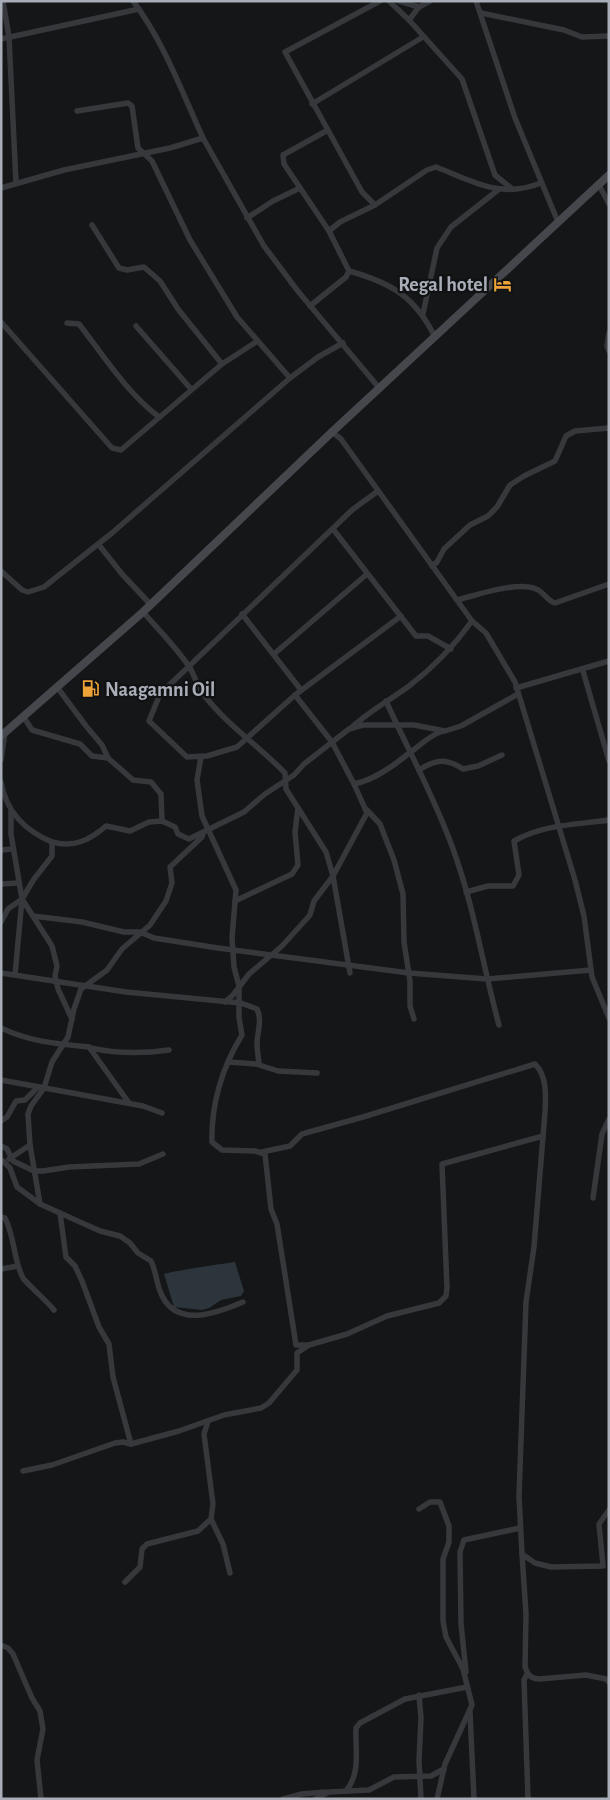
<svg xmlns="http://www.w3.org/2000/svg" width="610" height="1800" font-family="'Alegreya Sans',sans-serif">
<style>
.water{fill:#2c353b}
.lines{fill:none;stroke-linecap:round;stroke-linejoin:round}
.street{stroke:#37383c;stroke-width:5.5}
.secondary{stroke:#45474c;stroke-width:8}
.labels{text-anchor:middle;stroke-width:4.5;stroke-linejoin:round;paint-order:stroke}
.poi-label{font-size:20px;font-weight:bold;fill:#a8adb7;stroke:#101112;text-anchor:end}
</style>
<rect width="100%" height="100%" fill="#151617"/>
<path class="water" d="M235,1262L244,1291L241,1296L221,1300L209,1308L202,1310L174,1307L164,1274C167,1272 227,1263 235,1262Z"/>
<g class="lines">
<g class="street">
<polyline points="3,1 9,37 16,183"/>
<path d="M133,1C164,42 182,92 203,138"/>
<polyline points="389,1 409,20 462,79 495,175 511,188"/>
<polyline points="399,1 419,7"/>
<polyline points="476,1 515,118 558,222"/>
<polyline points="481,13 564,30 582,37 609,36"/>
<polyline points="409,20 419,7 430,1"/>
<polyline points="1,39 139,9"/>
<polyline points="312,104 423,37"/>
<polyline points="77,111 128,103 132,106 138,148 152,161 190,240 237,317 290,378"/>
<polyline points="599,185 609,204"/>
<polyline points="1,188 64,170 170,148 203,138 264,246 297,290 380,389"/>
<polyline points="375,205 362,192 285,52 380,1"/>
<polyline points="247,218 273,201 300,188"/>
<polyline points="92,225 119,268 127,270 144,267 160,281 178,309 222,364"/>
<path d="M329,231L340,222L375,205L427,170L436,167C475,182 500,199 541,183"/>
<path d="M349,271C392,283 415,297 435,337"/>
<polyline points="310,306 346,277 349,271 329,231 284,164 283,155 328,130"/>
<polyline points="423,314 437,248 451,227 498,190"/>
<polyline points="1,322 112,448 121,450 222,364 256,342"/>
<path d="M67,323L79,324C103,355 127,393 159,417"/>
<polyline points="136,326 191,389"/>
<polyline points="609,333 607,346 609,351"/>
<polyline points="332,432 341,439 472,621 486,633 515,682 575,880 584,916 592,977 609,1018"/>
<polyline points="378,491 352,510 160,694 149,721 187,757 207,756 237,747 295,695 401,616"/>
<polyline points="333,529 416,636 428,636 451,649"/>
<polyline points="99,545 122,574 150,604"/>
<polyline points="432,566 437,562 444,549 470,525 488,516 497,507 510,485 524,476 555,461 566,436 575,431 609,428"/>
<polyline points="1,571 22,590 28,592 44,587 112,533 290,378 318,357 343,343"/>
<path d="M457,600C477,595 517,581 536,589C544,592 546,600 555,603L609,584"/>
<path d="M143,612C158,629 175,646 188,665C195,674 196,686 204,695C227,725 259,746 285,773L286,789L326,852L333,876L350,973"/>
<polyline points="242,614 301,690"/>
<polyline points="274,654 367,574"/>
<polyline points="583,671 609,761"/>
<polyline points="57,687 86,726 102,745 108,758 133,780 151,782 161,794 162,821"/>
<polyline points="516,688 609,661"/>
<polyline points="295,695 332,742 354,784"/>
<path d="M386,701C408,750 435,798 453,849C474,906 483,967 499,1025"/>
<polyline points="23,716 32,730 80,744 92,756 108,758"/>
<path d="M352,727C370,711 390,700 409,686C434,667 454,646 472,621"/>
<path d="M201,757L197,780L202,816L236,890L232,938L234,967L239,986V1018L242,1035C222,1067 211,1105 212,1142L222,1150L255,1151L265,1154L271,1209L277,1224L296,1345H309"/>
<polyline points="1,760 5,732"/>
<path d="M419,770C436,759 446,758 463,769L478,766L502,755"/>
<path d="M1,782C6,811 25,831 52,842V856L34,879L22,899L8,909L1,922"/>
<polyline points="366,809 380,824 394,860 403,894 404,942 410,981 410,1006 414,1019"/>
<polyline points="11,810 11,834 22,899 52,946 57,966 55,976 58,989 72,1019"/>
<path d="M52,842C74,848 90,840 106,826L130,831L149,822L162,821L175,827L178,834L189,839L244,812L265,794L294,775L304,764L349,729L363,725H414L445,731L461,726L518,694"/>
<polyline points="1,850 13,849"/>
<polyline points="1,884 18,883"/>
<path d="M466,892L488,886H513L519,875L514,841C544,824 575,825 609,820"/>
<polyline points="235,901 292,874 298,865 295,832 298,808"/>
<polyline points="33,916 82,922 124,932 140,932 154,938 218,948 409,973 487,979 591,970"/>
<path d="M1,973L126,992L241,1003L257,1009C262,1020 258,1030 257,1042C257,1048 258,1056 259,1063"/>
<polyline points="15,975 22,899"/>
<path d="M225,1002L233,995L249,974L282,946L310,915L314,901L333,876L367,813L354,784C374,780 392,767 408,754C421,745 428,736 443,731"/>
<path d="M1,1028C30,1042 58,1044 89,1047L129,1103"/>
<path d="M91,1048C118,1054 141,1054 169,1050"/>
<polyline points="229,1062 256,1064 278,1071 317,1073"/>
<polyline points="1,1080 143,1106 162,1113"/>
<polyline points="1,1121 7,1117 16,1101 25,1100 38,1087"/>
<polyline points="1,1146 7,1149 13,1161 34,1171 43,1171 69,1167 139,1164 163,1154"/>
<path d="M262,1152L290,1146L302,1134L363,1117L535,1064C547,1076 546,1095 545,1112L534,1247L526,1302L519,1496L522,1554L535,1563L551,1567L603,1566L599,1524L609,1510"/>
<polyline points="9,1159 30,1145"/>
<path d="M3,1161L10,1168L17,1187L40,1204L100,1231L120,1236L130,1243L138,1253L151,1261C156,1271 156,1281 160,1291C174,1329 215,1314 243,1302"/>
<polyline points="593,1198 602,1134 609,1119"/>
<polyline points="40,1204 30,1145 28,1114 31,1106 44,1088 52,1062 68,1037 74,1009 81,989 107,970 122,949 150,925 166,901 172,883 170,867 202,837 203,833"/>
<path d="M1,1217L5,1218C15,1237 13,1259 23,1278C26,1283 48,1302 54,1310"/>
<polyline points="1,1269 18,1266"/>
<polyline points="131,1444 179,1431 224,1415 261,1408 269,1403 297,1370 297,1353 309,1345 347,1334 387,1316 439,1303 446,1296 447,1288 442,1164 543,1136"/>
<polyline points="23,1471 52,1465 115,1443 123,1442 131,1444 113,1377 109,1344 99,1327 82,1281 75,1266 66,1257 60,1213"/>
<polyline points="419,1509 430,1502 440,1502 449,1526 449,1542 443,1559 443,1621 446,1637 463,1669 472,1705 445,1764 437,1799"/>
<polyline points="211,1519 223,1544 230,1573"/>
<path d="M522,1554L526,1614L525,1667C528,1675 530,1678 539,1679L586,1675L606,1679L609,1682"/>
<polyline points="125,1582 140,1567 142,1549 147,1544 198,1531 211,1519 213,1504 204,1434 208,1421"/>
<polyline points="1,1645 8,1648 13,1654 32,1698 40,1711 43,1729 37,1760 41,1799"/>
<polyline points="466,1672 461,1624 460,1552 464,1540 520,1528"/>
<polyline points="527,1674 524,1680 528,1799"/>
<polyline points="419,1695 421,1718 419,1761 421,1799"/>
<polyline points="470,1712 474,1799"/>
<path d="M346,1791C361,1773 355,1751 356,1728L360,1723L405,1699L467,1687"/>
<polyline points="283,1799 302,1794 326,1792"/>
<polyline points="315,1799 329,1792 369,1790 394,1777 431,1776 444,1769"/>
</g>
<polyline class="secondary" points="1,736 143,612 332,432 609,175"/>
</g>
<defs>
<symbol id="hotel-bare" viewBox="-9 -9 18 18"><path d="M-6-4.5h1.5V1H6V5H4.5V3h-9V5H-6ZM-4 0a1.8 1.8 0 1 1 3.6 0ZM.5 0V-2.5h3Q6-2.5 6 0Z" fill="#eda338" stroke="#101112" stroke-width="2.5" paint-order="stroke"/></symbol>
<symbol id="fuel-bare" viewBox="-9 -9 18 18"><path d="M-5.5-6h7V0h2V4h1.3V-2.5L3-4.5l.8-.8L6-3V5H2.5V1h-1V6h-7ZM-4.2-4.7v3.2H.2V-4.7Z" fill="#eda338" stroke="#101112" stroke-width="2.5" paint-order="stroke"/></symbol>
</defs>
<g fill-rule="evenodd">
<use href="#hotel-bare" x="490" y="272" width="25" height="25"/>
<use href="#fuel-bare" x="78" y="676" width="25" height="25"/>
</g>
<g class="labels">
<g class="poi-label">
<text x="488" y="291">Regal hotel</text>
<text x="105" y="696" text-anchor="start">Naagamni Oil</text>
</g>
</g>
<rect width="610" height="1800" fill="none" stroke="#a8adb7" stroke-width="5"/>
</svg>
